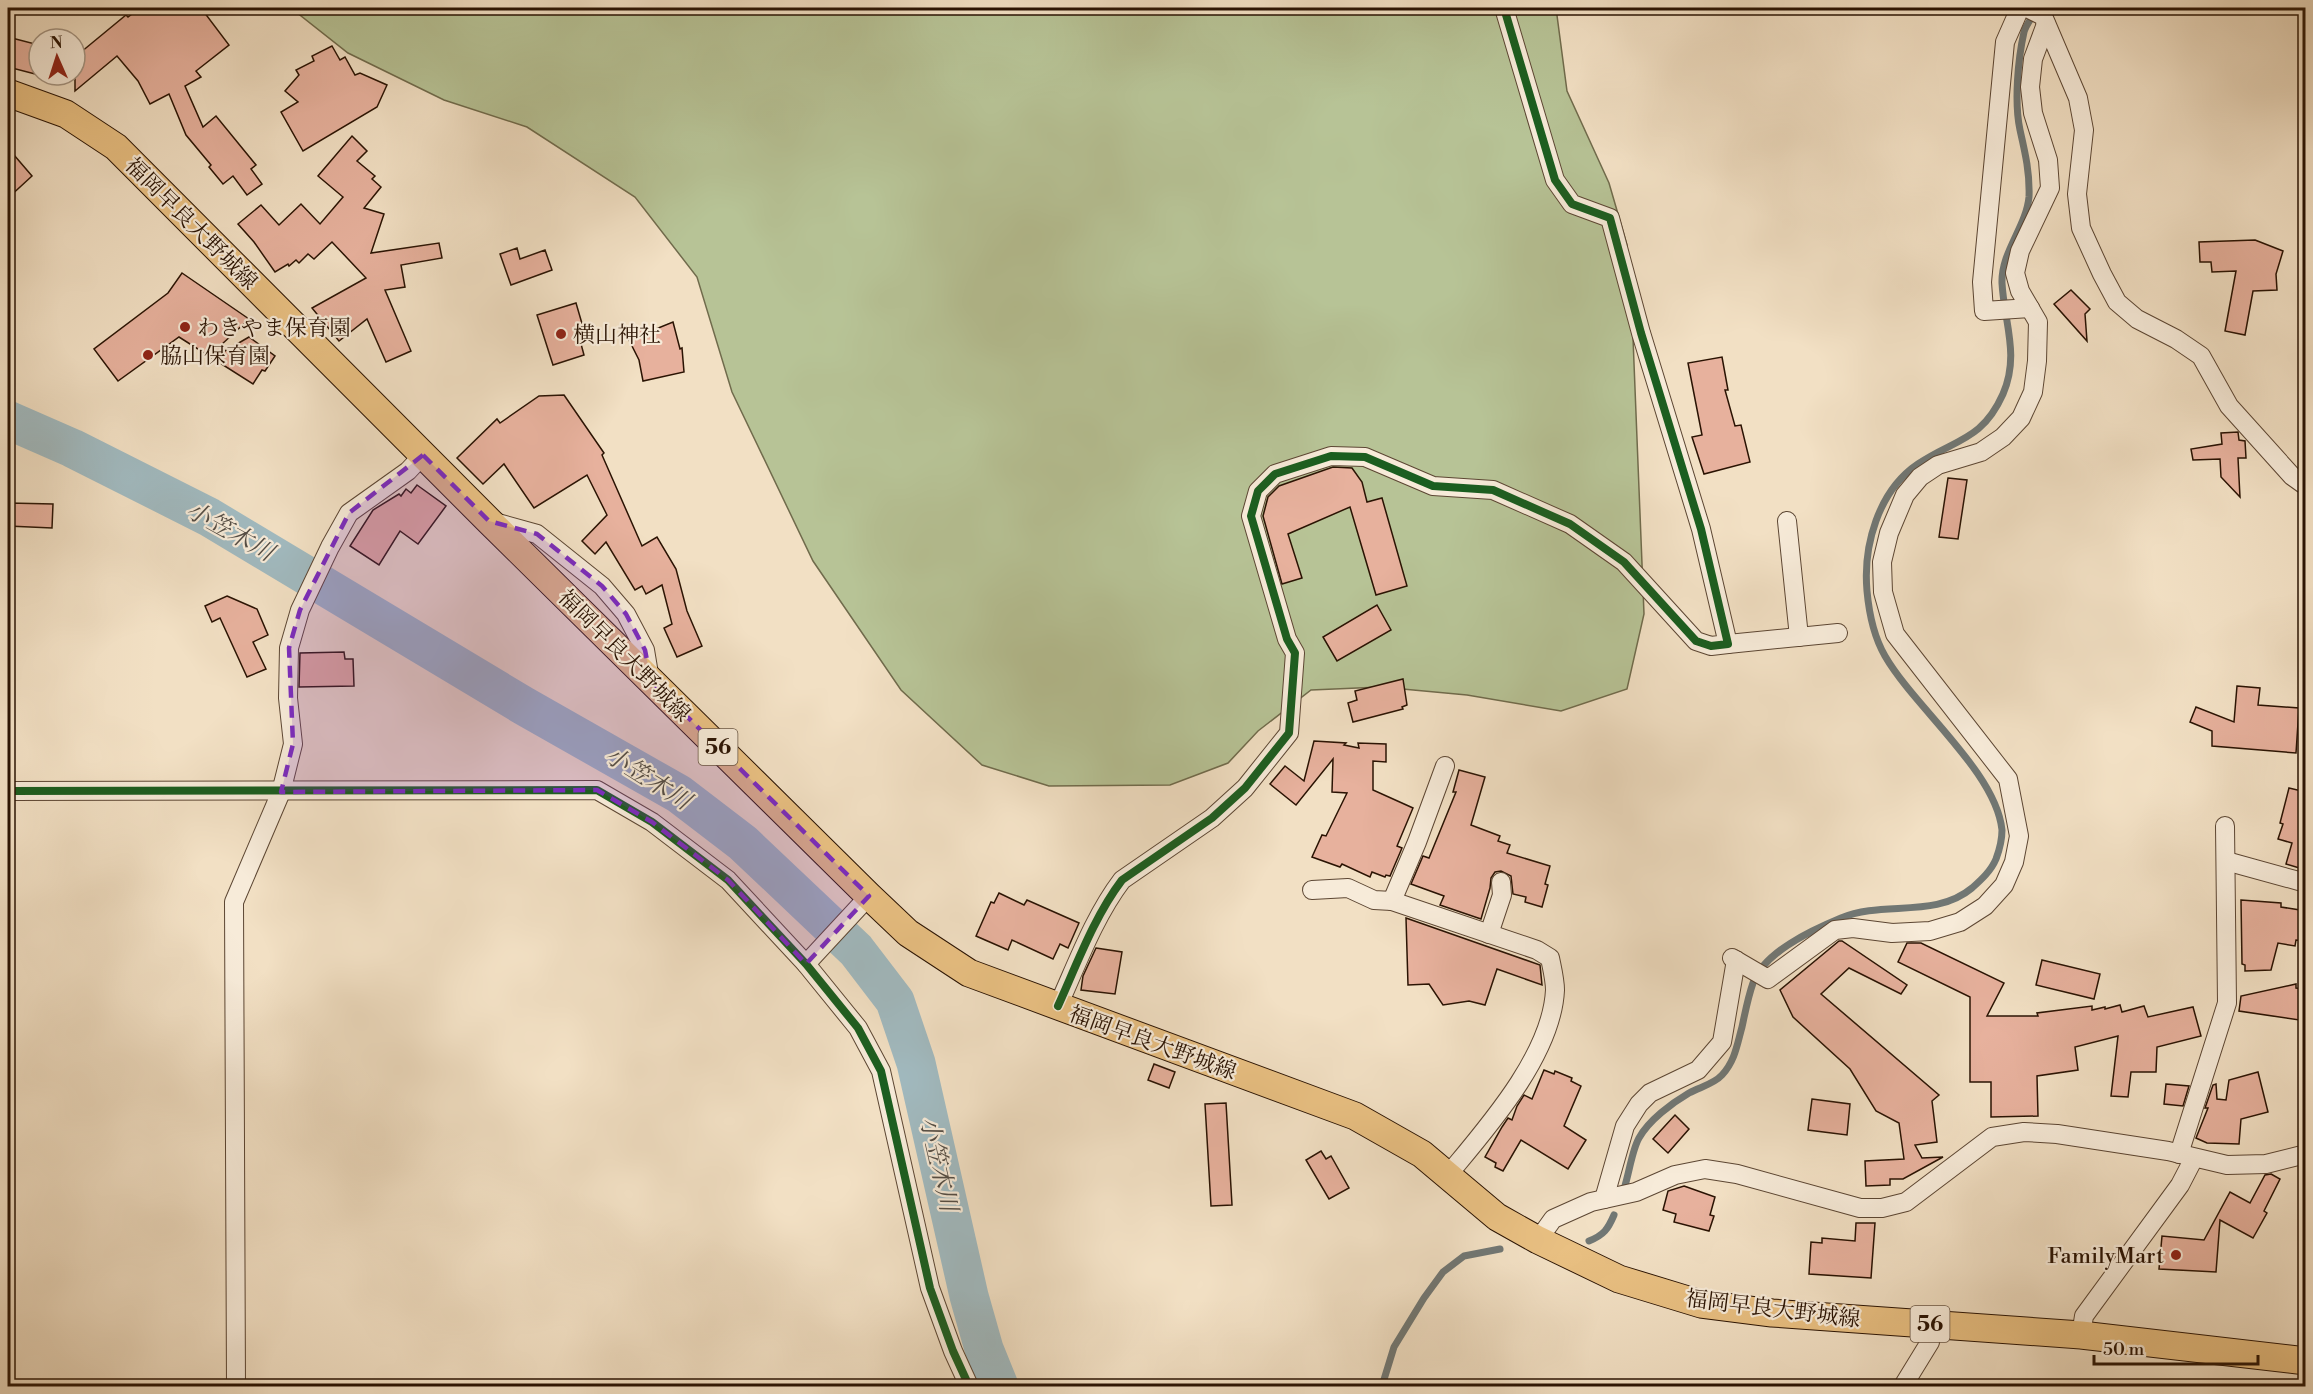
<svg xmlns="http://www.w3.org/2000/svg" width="2313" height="1394" font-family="'Libre Bodoni','Noto Serif JP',serif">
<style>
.green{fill:#b7c396;stroke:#706b4c;stroke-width:1.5}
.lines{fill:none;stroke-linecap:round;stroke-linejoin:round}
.stream{stroke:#717774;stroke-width:7}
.river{stroke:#a1bac0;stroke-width:39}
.building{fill:#e7b19d;stroke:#2a1303;stroke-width:1.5}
.street-casing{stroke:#5c4633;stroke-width:20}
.primary-casing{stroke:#2a1303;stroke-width:29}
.street{stroke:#f7ebd9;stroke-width:18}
.primary{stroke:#e9c082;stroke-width:27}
.cycleway-casing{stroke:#f7ebd9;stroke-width:11}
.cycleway{stroke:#1b5e20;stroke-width:8}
.marked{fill:#7b2cbf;fill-opacity:0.2;stroke:#7b2cbf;stroke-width:4.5;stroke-dasharray:12 8;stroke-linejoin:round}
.poi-dot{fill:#8f2418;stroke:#f7ebd9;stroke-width:2}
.labels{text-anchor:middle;stroke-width:4.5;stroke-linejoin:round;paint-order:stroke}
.shield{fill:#f7ebd9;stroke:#685443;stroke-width:1.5}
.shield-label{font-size:21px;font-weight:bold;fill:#2a1303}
.street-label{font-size:22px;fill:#2a1303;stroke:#f7ebd9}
.poi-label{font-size:22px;fill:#2a1303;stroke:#f7ebd9;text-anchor:start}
.water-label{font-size:24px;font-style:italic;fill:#544d45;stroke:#f7ebd9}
</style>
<rect width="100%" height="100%" fill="#f2e0c4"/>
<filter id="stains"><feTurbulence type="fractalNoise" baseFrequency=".00333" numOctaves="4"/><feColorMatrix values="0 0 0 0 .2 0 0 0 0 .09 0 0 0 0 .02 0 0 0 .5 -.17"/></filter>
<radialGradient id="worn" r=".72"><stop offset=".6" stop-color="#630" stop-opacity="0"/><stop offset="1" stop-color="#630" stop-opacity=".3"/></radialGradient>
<polygon class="green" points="291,8 1556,8 1567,91 1609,183 1627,245 1631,288 1644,614 1627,689 1561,711 1467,695 1381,687 1311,690 1258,731 1228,763 1170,785 1049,786 982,765 901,690 813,561 732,392 697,277 635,197 527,127 444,100 348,53"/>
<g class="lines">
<g class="stream">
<path d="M1624,1189C1629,1174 1632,1150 1639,1138C1649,1120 1672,1103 1689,1093C1700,1087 1714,1084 1722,1075C1735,1061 1737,1045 1742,1027C1745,1013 1748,997 1753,983C1764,952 1812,930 1841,918C1883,900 1935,919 1972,888C1981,880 1991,871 1996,859C1999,851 2002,839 2002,830C1996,772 1915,708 1885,656C1874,637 1869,613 1867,591C1863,546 1878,491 1918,464C1955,439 1982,441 2003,394C2020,355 2004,322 2002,283C2001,252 2026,227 2029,197C2030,173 2025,152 2020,130C2014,102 2018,59 2024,32C2026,25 2031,19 2035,12"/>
<path d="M1589,1241C1604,1235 1608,1229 1614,1215"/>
<polyline points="1382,1386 1394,1347 1424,1298 1443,1272 1464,1256 1500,1249"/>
</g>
<polyline class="river" points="8,420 72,448 209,517 524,706 679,794 743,843 856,950 895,1001 916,1063 969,1296 984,1349 999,1386"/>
</g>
<g class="building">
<polygon points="140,8 201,8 229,45 196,71 201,77 185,86 203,127 216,116 256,165 251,169 262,184 247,195 233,176 223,184 209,167 211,165 186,135 169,94 150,104 138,81 117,56 75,91 75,57 126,15 128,17"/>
<polygon points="8,37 39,45 39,75 8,67"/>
<polygon points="332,46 340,60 345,57 355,75 360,73 387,85 377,107 303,151 281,112 298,102 285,91 299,75 296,70 314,61 312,56"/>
<polygon points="352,136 367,151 357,161 375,176 372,179 381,187 364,208 384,214 371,253 439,243 442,258 401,265 405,287 385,290 411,351 386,362 367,319 339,341 312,308 366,278 332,242 314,259 308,254 299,263 296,260 289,266 288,264 275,272 254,242 238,224 261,205 279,225 301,204 320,224 343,197 318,176"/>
<polygon points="8,148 32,176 8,198"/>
<polygon points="2255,240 2283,251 2276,274 2277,290 2253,291 2245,335 2225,331 2236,271 2212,272 2211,262 2200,262 2199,242"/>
<polygon points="517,248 520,259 545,250 552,270 511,285 500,254"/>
<polygon points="182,273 249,319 221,345 225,351 249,337 275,356 265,371 262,370 253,384 179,337 118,381 94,349 168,293"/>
<polygon points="2071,290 2090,309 2085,314 2087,341 2054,304"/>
<polygon points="576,303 583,327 577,329 584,355 553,365 537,315"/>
<polygon points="673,322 680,349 682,348 684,372 643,381 639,360 626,334 643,326 646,333"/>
<polygon points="1722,357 1728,390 1725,390 1735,426 1741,425 1750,462 1704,474 1692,437 1702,435 1688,363"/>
<polygon points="564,395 604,453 602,455 642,546 657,537 676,569 687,611 702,646 677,657 664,628 672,624 662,585 646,594 642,586 635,590 606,542 595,554 582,541 607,515 587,475 534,508 504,464 483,484 457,458 497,419 500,423 539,396"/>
<polygon points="2238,432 2239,440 2245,441 2246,458 2238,458 2240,497 2221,477 2220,459 2193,460 2191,449 2222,444 2221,433"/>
<polygon points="1333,467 1352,468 1362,482 1367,502 1382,498 1407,586 1376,595 1350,507 1288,534 1302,578 1282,584 1263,516 1268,497 1279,486"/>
<polygon points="1948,478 1967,480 1958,539 1939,537"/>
<polygon points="417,485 446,506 418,544 400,531 379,565 350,546 373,510 399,494 401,496 406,489 411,493"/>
<polygon points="8,503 53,504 52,528 8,526"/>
<polygon points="227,596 257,609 268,635 253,642 266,669 247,677 220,618 212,622 205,606"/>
<polygon points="1377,605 1391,630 1337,661 1323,637"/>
<polygon points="344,652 345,659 353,659 354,686 299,687 300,653"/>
<polygon points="1403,679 1407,705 1402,707 1403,709 1353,722 1348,703 1357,700 1355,691"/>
<polygon points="2237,686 2260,688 2258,705 2299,708 2296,753 2212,746 2212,731 2190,722 2196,707 2234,722"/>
<polygon points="1314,741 1346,743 1344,745 1359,748 1358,743 1386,744 1386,762 1373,761 1373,790 1413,808 1397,846 1402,848 1390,876 1386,875 1385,877 1372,872 1370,877 1342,864 1340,867 1312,857 1322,835 1326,836 1347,793 1332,792 1333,759 1296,805 1270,784 1285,766 1304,781"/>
<polygon points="1459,770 1485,777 1471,825 1500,836 1498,841 1510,845 1507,853 1550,866 1545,884 1548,885 1542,907 1525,902 1526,897 1513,894 1511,876 1501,871 1495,872 1491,878 1490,888 1481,919 1440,905 1444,896 1411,884 1423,856 1429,858 1456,792 1453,792"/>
<polygon points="2289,788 2306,792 2306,870 2286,864 2292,843 2278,839 2283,824 2280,823"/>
<polygon points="999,893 1024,905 1027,900 1079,923 1068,948 1060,944 1053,959 1012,940 1008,950 976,936 991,902 994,903"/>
<polygon points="2241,900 2281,903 2281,907 2306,911 2306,941 2296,940 2295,946 2278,943 2271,970 2245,971 2245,965 2242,964"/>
<polygon points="1406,918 1540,965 1542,985 1497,969 1485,1005 1469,1001 1443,1005 1429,984 1408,985"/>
<polygon points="1839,941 1842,941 1907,985 1901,994 1849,968 1821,994 1939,1095 1932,1101 1937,1142 1915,1145 1922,1158 1943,1157 1903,1179 1890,1179 1890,1185 1866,1186 1865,1161 1904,1159 1899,1123 1876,1111 1850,1069 1793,1017 1780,990"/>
<polygon points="1907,943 1921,943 2004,983 1987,1016 2038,1016 2037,1013 2092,1006 2092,1010 2105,1007 2105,1009 2120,1005 2122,1012 2144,1006 2148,1017 2193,1007 2201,1036 2157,1047 2156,1072 2131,1072 2128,1097 2111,1096 2118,1036 2075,1047 2078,1070 2037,1076 2038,1116 1991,1117 1991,1082 1970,1082 1970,997 1898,962"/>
<polygon points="1096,948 1122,952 1115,994 1081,990 1083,976"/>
<polygon points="2042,960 2100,974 2094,999 2036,985"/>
<polygon points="2296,984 2296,988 2306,989 2306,1021 2239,1011 2241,996"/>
<polygon points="1154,1064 1175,1072 1169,1088 1148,1080"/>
<polygon points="1544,1070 1554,1074 1555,1071 1572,1078 1571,1081 1581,1086 1564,1126 1586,1140 1568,1169 1521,1140 1503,1171 1495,1167 1496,1163 1485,1157 1502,1127 1508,1118 1512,1120 1517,1106 1524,1095 1532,1099"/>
<polygon points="2258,1072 2268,1112 2241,1119 2239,1144 2207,1143 2196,1138 2208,1108 2205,1108 2213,1085 2216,1084 2217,1099 2226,1100 2229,1080"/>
<polygon points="2166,1084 2189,1086 2183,1106 2164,1104"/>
<polygon points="1812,1099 1850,1104 1847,1135 1808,1130"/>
<polygon points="1226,1103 1232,1205 1211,1206 1205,1104"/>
<polygon points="1675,1115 1689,1129 1668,1153 1653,1139"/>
<polygon points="1321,1151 1326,1159 1331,1156 1349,1188 1329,1199 1306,1160"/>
<polygon points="2271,1174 2280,1179 2264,1211 2267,1213 2253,1238 2220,1220 2216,1272 2159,1269 2162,1236 2204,1240 2230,1192 2250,1203 2265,1175"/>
<polygon points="1684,1186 1715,1197 1710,1215 1714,1216 1709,1231 1674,1222 1676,1214 1663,1210 1668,1191"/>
<polygon points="1856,1223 1875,1223 1871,1278 1809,1274 1811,1242 1822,1243 1822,1238 1855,1241"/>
</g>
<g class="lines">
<defs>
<g id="street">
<polyline points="2020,8 2005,42 1982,282 1984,311 2030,308"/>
<polyline points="2027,8 2043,16 2078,98 2084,130 2077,194 2081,228 2102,274 2117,302 2137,319 2176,339 2201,356 2229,406 2292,476 2306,486"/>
<polyline points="1787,521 1799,637"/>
<polyline points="494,522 537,534 602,586 626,614 645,650 650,680"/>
<polyline points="1728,644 1838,633"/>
<path d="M1445,766L1417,842L1392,901L1537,950L1550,958C1552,968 1555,980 1555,990C1552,1055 1487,1128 1447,1176"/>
<polyline points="8,791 597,790 652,822 728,880 806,964 858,1028 881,1071 930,1288 953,1351 969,1386"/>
<polyline points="2226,861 2306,883"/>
<polyline points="1312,890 1348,888 1374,900 1392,901"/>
<polyline points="1489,934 1502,895 1501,882"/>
<polyline points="1732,958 1768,979 1835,930 1853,928 1892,933 1930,931 1960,922 1985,906 2004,885 2014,862 2019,836 2008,779 1895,634 1883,592 1882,562 1889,533 1905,495 1920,477 1938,465 1981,452 2003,437 2021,418 2033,392 2037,361 2038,322 2020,291 2015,273 2020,251 2050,188 2048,160 2033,113 2030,87 2033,59 2046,24"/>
<polyline points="806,964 869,896"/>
<path d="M1058,1006C1077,964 1094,917 1122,880L1212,818L1245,788L1289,733L1295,653L1287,639L1251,516L1258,491L1275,474L1331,456L1365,457L1433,486L1493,490L1570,524L1624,562L1696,641L1711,646L1728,644L1701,529L1641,333L1610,218L1572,204L1555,180L1504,8"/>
<polyline points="2179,1154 2227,1003 2225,826"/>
<polyline points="1604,1199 1625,1126 1639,1104 1650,1093 1698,1070 1722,1042 1736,960"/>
<polyline points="1538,1240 1553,1219 1591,1202 1636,1192 1675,1175 1705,1169 1737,1174 1860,1208 1882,1208 1906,1202 1992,1137 2024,1132 2057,1134 2168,1151 2227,1165 2266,1164 2306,1154"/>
<polyline points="2081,1335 2084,1316 2180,1185 2194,1158"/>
<polyline points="236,1386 234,902 281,792 293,744 288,698 289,648 300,610 330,547 349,513 408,471 423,455"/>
<polyline points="1903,1386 1930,1342 1932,1325"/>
</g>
<polyline id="primary" points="8,93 66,114 116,147 489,521 869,896 908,933 969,973 1355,1116 1422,1154 1497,1217 1538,1240 1619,1279 1701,1304 1772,1313 2081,1335 2306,1361"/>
</defs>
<use href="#street" class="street-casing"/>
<use href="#primary" class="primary-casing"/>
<use href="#street" class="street"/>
<use href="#primary" class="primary"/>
<defs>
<g id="cycleway">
<polyline points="8,791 597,790 652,822 728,880 806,964 858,1028 881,1071 930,1288 953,1351 969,1386"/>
<path d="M1058,1006C1077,964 1094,917 1122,880L1212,818L1245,788L1289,733L1295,653L1287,639L1251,516L1258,491L1275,474L1331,456L1365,457L1433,486L1493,490L1570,524L1624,562L1696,641L1711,646L1728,644L1701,529L1641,333L1610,218L1572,204L1555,180L1504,8"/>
</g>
</defs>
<use href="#cycleway" class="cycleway-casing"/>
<use href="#cycleway" class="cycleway"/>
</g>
<path class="marked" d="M423,455L489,521L537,534L602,586L626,614L645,650L651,681L869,896L806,964L728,880L652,822L597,790L281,792L293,744L289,648L300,610L349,513Z"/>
<g class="poi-dot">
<circle cx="185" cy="327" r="6"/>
<circle cx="561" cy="334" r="6"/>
<circle cx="148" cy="355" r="6"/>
<circle cx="2176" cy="1255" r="6"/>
</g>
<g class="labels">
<g class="shield">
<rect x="698.5" y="729" width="39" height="36" rx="4.5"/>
<rect x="1910.5" y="1306" width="39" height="36" rx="4.5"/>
</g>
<g class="shield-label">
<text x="718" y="754">56</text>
<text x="1930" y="1331">56</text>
</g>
<g class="street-label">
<text transform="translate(192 223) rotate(45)" y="8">福岡早良大野城線</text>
<text transform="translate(625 655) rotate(45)" y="8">福岡早良大野城線</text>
<text transform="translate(1153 1042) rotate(20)" y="8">福岡早良大野城線</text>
<text transform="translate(1773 1308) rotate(7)" y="8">福岡早良大野城線</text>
</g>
<g class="poi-label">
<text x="197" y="335">わきやま保育園</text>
<text x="573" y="342">横山神社</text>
<text x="160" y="363">脇山保育園</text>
<text x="2164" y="1263" text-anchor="end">FamilyMart</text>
</g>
<g class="water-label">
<text transform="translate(230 531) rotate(29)" y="8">小笠木川</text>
<text transform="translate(648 778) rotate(32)" y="8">小笠木川</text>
<text transform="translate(939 1164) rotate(77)" y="8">小笠木川</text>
</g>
</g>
<rect width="2313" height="1394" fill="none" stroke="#f2e0c4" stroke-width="30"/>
<rect x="9" y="9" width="2295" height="1376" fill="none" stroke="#2a1303" stroke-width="3"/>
<rect x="15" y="15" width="2283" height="1364" fill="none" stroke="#2a1303" stroke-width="1.5"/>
<g transform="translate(57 57) rotate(357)"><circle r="28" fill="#f7ebd9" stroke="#a59583" stroke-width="1.5"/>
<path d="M0-4.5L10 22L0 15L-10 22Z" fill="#8f2418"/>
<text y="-9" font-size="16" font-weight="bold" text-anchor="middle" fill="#2a1303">N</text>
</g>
<path d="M2094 1355v9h164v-9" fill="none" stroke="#2a1303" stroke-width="3"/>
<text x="2103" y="1355" font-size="18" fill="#2a1303" stroke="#f7ebd9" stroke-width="4.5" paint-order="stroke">50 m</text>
<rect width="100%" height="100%" filter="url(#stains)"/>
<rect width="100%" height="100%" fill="url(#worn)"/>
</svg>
